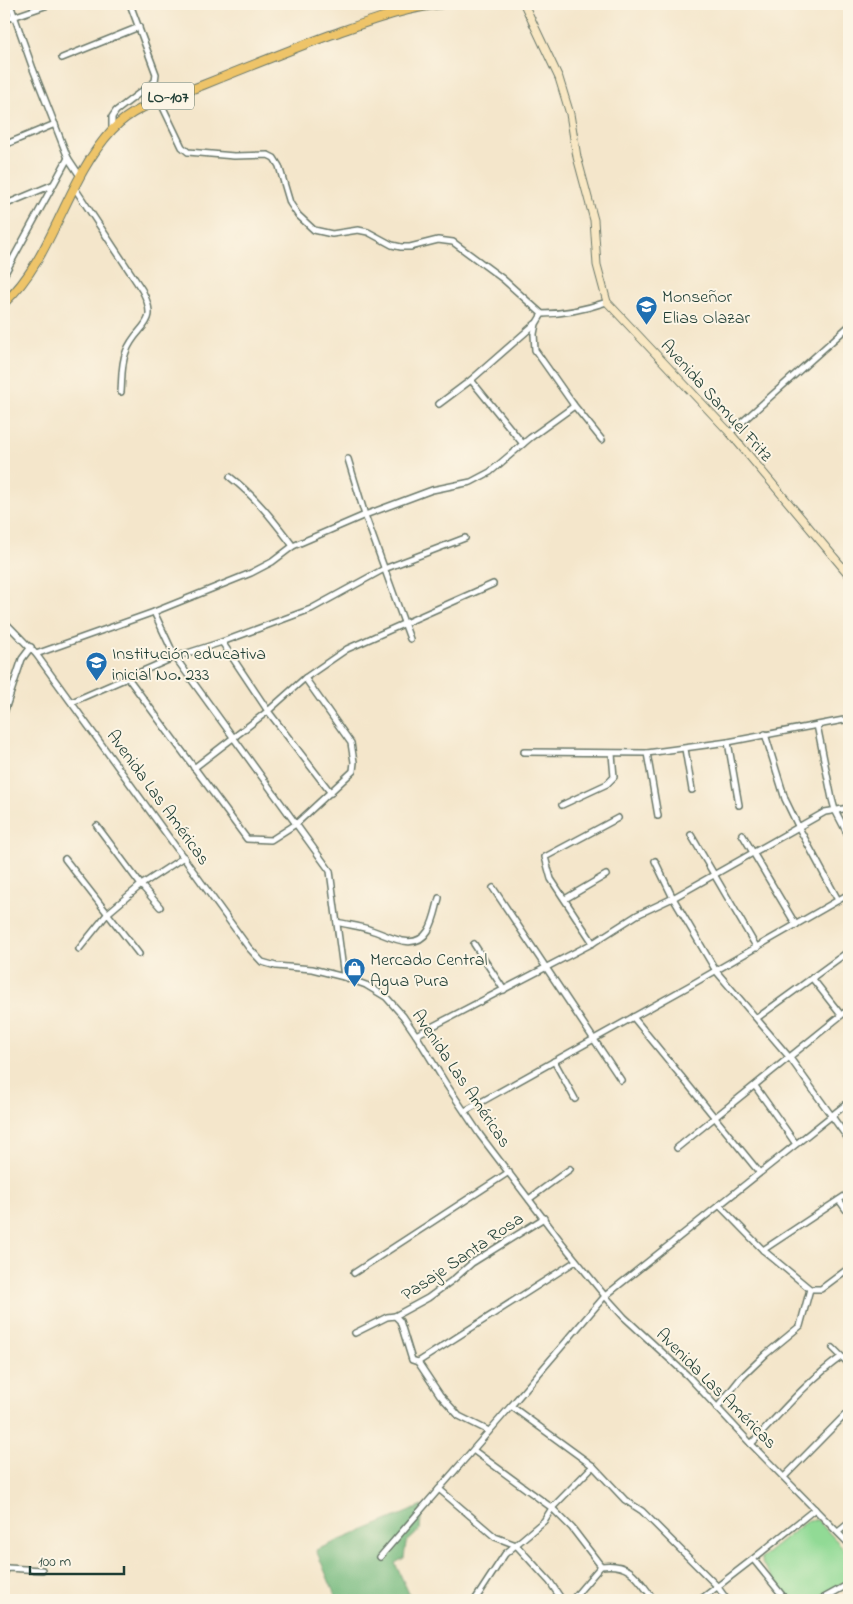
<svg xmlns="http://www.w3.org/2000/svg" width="853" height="1604" font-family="'Indie Flower',sans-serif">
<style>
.green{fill:#91da95;stroke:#588c64}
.forest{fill:#74ba7e;stroke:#4a7c59}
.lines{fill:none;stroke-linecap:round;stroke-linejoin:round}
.street-casing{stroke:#6a7869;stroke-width:8}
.secondary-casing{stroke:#6a7869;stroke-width:9}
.primary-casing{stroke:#6a7869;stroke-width:10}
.street{stroke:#fff;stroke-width:5}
.secondary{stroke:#f8e7c3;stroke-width:7}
.primary{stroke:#eec469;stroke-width:8}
.labels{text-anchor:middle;stroke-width:4;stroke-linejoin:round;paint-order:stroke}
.shield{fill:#fcf5e5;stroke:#617469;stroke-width:1}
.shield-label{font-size:16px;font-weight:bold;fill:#1f3d34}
.poi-label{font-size:18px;fill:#1f3d34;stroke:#fcf5e5;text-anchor:start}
.street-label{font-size:18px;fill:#1f3d34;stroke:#fcf5e5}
</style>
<rect width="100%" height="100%" fill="#fcf5e5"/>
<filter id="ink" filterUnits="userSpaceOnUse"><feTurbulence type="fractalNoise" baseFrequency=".02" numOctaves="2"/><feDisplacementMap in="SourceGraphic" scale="10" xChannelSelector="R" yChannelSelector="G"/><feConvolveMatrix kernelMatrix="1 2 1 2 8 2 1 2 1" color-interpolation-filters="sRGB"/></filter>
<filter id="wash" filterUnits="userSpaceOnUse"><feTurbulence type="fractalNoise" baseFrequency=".0096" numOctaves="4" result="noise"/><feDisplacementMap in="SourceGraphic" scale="20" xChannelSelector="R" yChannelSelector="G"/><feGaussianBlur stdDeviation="1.12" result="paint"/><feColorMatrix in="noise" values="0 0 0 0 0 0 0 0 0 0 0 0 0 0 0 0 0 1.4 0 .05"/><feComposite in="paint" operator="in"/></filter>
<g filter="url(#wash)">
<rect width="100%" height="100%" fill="#f4e6cb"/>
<polygon class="green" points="808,1520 817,1520 849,1554 849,1580 815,1600 790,1600 763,1565 761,1558"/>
<polygon class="forest" points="422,1506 420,1530 406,1543 404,1558 395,1563 412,1600 337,1600 316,1550"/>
</g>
<g filter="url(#ink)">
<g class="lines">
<defs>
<g id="street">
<polyline points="10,4 33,69 68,158 80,176"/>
<polyline points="4,20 51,4"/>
<polyline points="62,58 139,27"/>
<path d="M159,99L182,147L188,152L234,156L268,155L274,158L279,166L290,203L298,215L314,230L332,234L358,230L368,232L392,245L401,247H410L438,240L453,242L503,279L542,314C565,314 586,309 607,302"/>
<polyline points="112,130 112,117 116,111 150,85 155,81 156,74 130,4"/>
<polyline points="4,145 55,124"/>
<path d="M74,187L142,290C161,327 137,323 126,352C121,364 122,380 121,392"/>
<polyline points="4,205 52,185"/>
<polyline points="4,275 68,158"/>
<polyline points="542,314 536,324 534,334 535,350 573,404 602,440"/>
<polyline points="471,380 523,444"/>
<polyline points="439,404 471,380 535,324"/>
<polyline points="730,433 849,326"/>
<polyline points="348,459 365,515 410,639"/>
<path d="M230,477C256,497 274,521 293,546"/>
<polyline points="154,612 175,657 330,871 344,977"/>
<polyline points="4,621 36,654 249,948 262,962 276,966 312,969 344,977 366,985 386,997 403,1016 416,1035 446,1084 480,1135 562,1243 605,1296 624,1317 688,1376 751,1444 849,1544"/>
<polyline points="222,642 268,711 331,793"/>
<polyline points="36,654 154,612 251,573 272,562 293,546 365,515 432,490 471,482 490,472 530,438 573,407 573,404"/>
<polyline points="128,678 247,839 271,840 296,824 353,771 354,762 351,743 305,678"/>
<polyline points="72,702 175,657 222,642 311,609 384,569 465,538"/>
<polyline points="4,713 22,659 31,647"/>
<polyline points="817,725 832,799 835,810 849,837"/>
<polyline points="765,734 785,799 799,828 838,900"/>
<polyline points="728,742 739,805"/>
<polyline points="685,749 692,790"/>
<polyline points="524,752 647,753 728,742 849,719"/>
<polyline points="647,753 658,816"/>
<polyline points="194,768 268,711 305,678 347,649 493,584"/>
<polyline points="562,805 607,784 614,777 612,754"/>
<polyline points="97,826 141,885 160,907"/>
<polyline points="742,834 796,925"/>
<polyline points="691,835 757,948"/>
<polyline points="65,859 139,954"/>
<polyline points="655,861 673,898 716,971 790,1058 849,1140"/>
<polyline points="493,888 621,1080"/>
<polyline points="565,899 606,875"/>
<path d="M337,922C348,925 360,926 371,930C388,935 414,953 428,931C434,922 436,909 439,898"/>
<polyline points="593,943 551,879 545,857 618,818"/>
<polyline points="474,944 504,990"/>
<polyline points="79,949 108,913 141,885 184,857"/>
<polyline points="841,1015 812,978 849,951"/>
<polyline points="633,1017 759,1172"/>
<polyline points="757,1018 812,978"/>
<polyline points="416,1035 593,943 637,915 673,898 825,812 849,808"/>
<polyline points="554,1061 575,1099"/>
<polyline points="755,1086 796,1144"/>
<polyline points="465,1111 689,986 849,894"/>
<polyline points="677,1148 849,1009"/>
<polyline points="529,1199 570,1169"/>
<polyline points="839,1200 849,1214"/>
<polyline points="719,1205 763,1250 810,1289 821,1289 849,1268"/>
<polyline points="763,1250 849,1193"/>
<polyline points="354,1273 509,1172"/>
<polyline points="395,1316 428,1298 454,1279 472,1263 544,1218"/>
<polyline points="355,1333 387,1317 395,1316 400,1321 412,1360 418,1362 576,1261"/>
<polyline points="833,1348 849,1364"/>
<polyline points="418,1362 440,1395 459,1416 489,1431"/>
<polyline points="717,1408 740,1379 766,1354 800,1326 810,1289"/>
<path d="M751,1444C780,1414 807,1381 841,1357"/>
<polyline points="473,1450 552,1508 572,1528 601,1566"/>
<polyline points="784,1477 849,1411"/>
<polyline points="439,1489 495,1537 516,1545 550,1582 562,1600"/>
<polyline points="838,1532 849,1523"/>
<polyline points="380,1557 511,1406"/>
<polyline points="753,1559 786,1600"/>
<polyline points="4,1574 7,1568 42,1570"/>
<polyline points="475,1600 505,1554 544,1521 552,1508 593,1466"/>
<path d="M572,1600L601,1566C631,1562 638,1579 654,1600"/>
<polyline points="700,1600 753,1559 815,1509"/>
<polyline points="727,1600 717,1586 642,1511 625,1500 593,1466 511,1406 605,1296 849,1102"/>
<polyline points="820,1600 849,1584"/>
</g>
<polyline id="secondary" points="524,4 559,78 570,114 577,157 594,220 597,265 607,302 730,433 849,575"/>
<path id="primary" d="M4,303C54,257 65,181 112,130C137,103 171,98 203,85C245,68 287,51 330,35C368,22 403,8 443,4"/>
</defs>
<use href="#street" class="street-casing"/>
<use href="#secondary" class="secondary-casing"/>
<use href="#primary" class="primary-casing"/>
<use href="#street" class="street"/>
<use href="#secondary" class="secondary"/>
<use href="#primary" class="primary"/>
</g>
</g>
<defs>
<symbol id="school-pin" viewBox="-11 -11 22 30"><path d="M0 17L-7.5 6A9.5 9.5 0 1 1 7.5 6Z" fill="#1f6fb2" stroke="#fcf5e5"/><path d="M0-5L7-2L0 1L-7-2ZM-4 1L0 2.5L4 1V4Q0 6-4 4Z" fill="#fff"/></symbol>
<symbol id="shop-pin" viewBox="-11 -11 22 30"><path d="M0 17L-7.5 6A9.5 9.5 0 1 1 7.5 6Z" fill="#1f6fb2" stroke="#fcf5e5"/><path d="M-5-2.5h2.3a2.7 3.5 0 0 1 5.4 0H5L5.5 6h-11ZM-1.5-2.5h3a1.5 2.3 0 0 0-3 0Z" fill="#fff"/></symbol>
</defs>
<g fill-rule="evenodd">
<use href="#school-pin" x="634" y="294" width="25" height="34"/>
<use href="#school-pin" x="84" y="650" width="25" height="34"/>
<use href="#shop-pin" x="342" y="956" width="25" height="34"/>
</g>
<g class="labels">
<rect class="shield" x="142" y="82.5" width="52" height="27" rx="4"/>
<g class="shield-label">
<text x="168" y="102">LO-107</text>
</g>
<g class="poi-label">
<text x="662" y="302">Monseñor<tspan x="662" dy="21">Elias Olazar</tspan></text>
<text x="112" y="659">Institución educativa<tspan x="112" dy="21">inicial No. 233</tspan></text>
<text x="370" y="965">Mercado Central<tspan x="370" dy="21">Agua Pura</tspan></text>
</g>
<g class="street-label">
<text transform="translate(717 400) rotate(48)" y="6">Avenida Samuel Fritz</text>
<text transform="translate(159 797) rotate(54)" y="6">Avenida Las Américas</text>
<text transform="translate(462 1078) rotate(56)" y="6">Avenida Las Américas</text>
<text transform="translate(462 1256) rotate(-34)" y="6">Pasaje Santa Rosa</text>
<text transform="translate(717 1388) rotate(45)" y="6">Avenida Las Américas</text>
</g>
</g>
<rect width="853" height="1604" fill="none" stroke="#fcf5e5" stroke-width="20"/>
<path d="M30 1566v8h94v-8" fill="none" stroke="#1f3d34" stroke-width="2.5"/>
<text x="38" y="1566" font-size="15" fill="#1f3d34" stroke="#fcf5e5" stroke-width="4" paint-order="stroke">100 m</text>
</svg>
